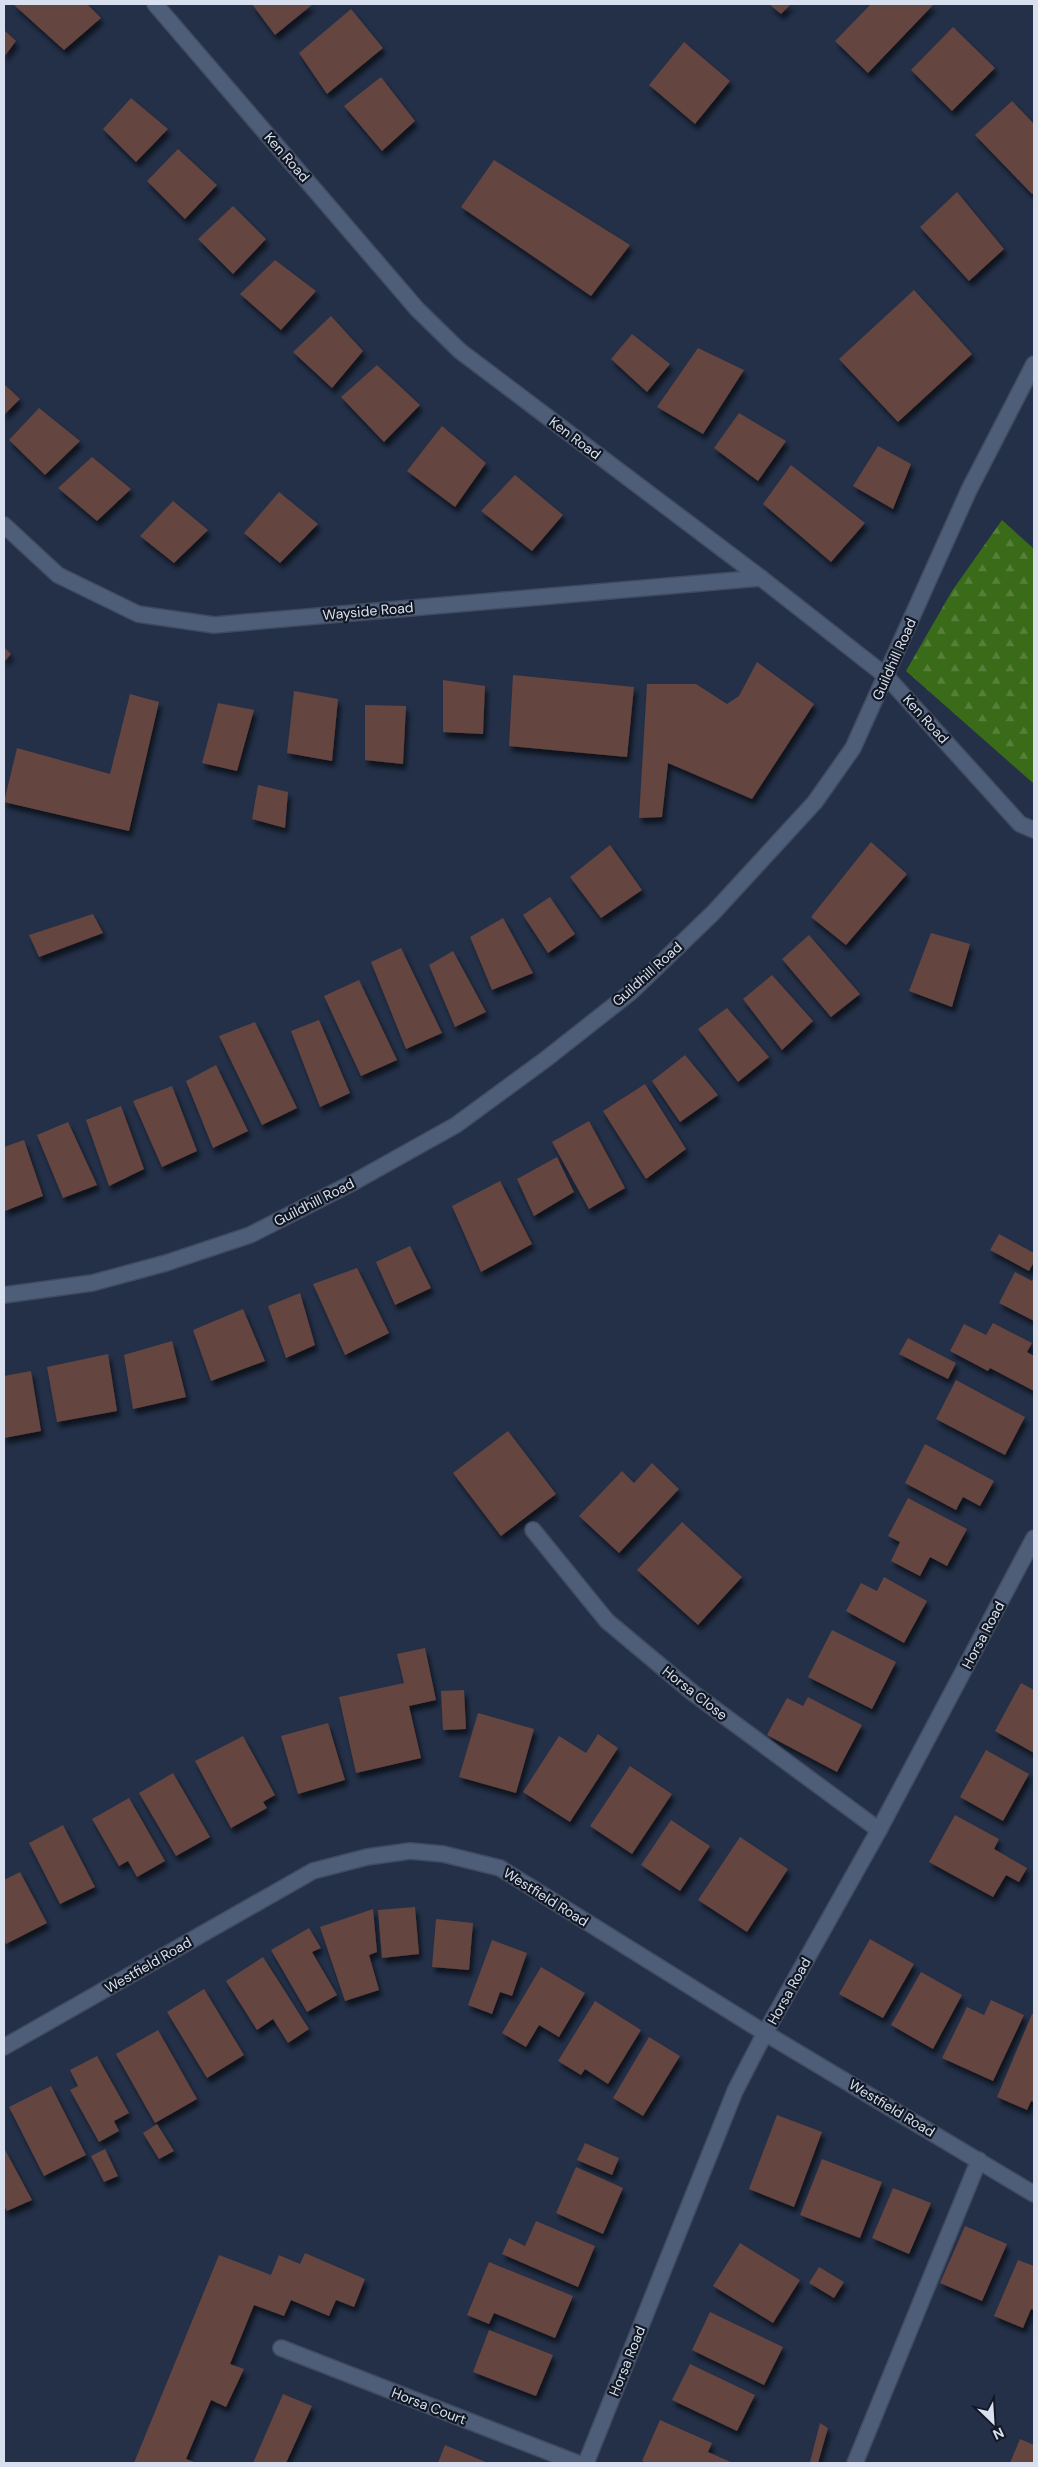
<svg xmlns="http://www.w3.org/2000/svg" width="1038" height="2467" font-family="'DM Sans',sans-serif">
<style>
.forest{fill:url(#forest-firs)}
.building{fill:#654440;filter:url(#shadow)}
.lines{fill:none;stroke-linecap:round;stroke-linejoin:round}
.lane-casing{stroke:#414b60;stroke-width:18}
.street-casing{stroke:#414b60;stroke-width:18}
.lane{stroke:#4f5e78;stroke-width:15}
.street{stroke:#4f5e78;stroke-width:15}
.labels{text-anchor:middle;stroke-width:4.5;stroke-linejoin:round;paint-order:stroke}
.street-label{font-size:14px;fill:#d8e0f0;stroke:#121823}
</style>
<defs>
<pattern id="forest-firs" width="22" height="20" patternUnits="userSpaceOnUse" patternTransform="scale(1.25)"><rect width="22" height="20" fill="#3a6b18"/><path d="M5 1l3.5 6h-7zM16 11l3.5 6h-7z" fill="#56803a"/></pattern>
<filter id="shadow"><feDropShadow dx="3" dy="5.5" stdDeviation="2.5" flood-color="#0009"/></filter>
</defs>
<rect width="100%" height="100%" fill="#233048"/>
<polygon class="forest" points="1002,520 1034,549 1034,784 906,671 952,591"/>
<g class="building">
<polygon points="13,4 87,4 101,18 64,50"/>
<polygon points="252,4 313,4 275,35"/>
<polygon points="769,4 791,4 781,14"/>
<polygon points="871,4 934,4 868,73 835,41"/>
<polygon points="351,9 383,48 327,94 299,53"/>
<polygon points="953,27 995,68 952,111 911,70"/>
<polygon points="4,30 16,41 4,57"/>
<polygon points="684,42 730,81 695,124 649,85"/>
<polygon points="381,77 415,121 382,151 344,106"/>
<polygon points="131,98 168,129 136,162 103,129"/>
<polygon points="1012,101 1034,124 1034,193 1032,194 975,135"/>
<polygon points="178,149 217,185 185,219 147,181"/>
<polygon points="494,160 630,245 591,296 461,207"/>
<polygon points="957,192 1004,249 969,281 920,227"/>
<polygon points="233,206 266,239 233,274 198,239"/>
<polygon points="275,260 316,291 281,330 240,294"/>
<polygon points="914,290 972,354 898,422 839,359"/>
<polygon points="331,316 363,351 332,388 293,352"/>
<polygon points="632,334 670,364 647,392 611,359"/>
<polygon points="698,348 744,370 703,434 657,407"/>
<polygon points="377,365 420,405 384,442 341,397"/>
<polygon points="4,384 20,399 4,415"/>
<polygon points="39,408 80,441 45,475 9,440"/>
<polygon points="739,413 786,441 758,481 714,448"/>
<polygon points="442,426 486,463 455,507 407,471"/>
<polygon points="878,446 911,464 893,509 853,486"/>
<polygon points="92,457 131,489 97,521 58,488"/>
<polygon points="791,465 865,523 831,562 763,504"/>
<polygon points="515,475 563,515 532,551 481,511"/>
<polygon points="279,492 318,524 280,563 244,533"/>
<polygon points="173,501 208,530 174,563 140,536"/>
<polygon points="4,647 11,654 4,662"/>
<polygon points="757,662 814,704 752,799 668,763 662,817 639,818 647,684 696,684 727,704 739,696"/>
<polygon points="513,675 634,687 627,757 509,746"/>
<polygon points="443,680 485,686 483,734 443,732"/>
<polygon points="294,691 338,699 332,761 287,753"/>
<polygon points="130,694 159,702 129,831 4,802 17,748 110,774"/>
<polygon points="218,703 254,710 237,771 202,763"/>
<polygon points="365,705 406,706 403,764 365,760"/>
<polygon points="258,785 288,792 285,828 252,819"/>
<polygon points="871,842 907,874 846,945 811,917"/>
<polygon points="610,845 642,890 601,918 570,877"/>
<polygon points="550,897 575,934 548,953 523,915"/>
<polygon points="93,914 103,933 39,957 29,935"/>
<polygon points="503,918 533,973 492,990 470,937"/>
<polygon points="931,933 970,944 952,1007 909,991"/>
<polygon points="809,935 860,994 831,1017 782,959"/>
<polygon points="401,948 442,1033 406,1049 371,962"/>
<polygon points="453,951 486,1012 455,1027 429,965"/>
<polygon points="772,975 813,1021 782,1050 743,999"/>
<polygon points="359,980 397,1060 361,1076 324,996"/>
<polygon points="727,1008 769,1057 738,1082 698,1029"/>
<polygon points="319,1020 350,1093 320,1107 291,1031"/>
<polygon points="255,1022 297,1108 262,1125 219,1036"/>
<polygon points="685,1055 718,1095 680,1122 652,1081"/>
<polygon points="216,1065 248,1131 213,1148 186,1081"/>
<polygon points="645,1084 686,1149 646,1179 603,1111"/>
<polygon points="172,1086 197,1151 162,1167 133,1101"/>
<polygon points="121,1106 144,1169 109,1186 86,1120"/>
<polygon points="589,1121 625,1188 589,1209 552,1142"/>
<polygon points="68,1122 97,1185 63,1198 37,1135"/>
<polygon points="24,1140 43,1196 5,1211 4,1147"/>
<polygon points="557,1157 574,1192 534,1216 517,1179"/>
<polygon points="500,1181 532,1244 481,1272 452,1206"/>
<polygon points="999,1234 1034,1253 1034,1262 1029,1271 990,1250"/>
<polygon points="410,1246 431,1288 395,1305 376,1262"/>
<polygon points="357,1268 389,1333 345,1355 313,1284"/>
<polygon points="1015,1272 1032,1281 1034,1276 1034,1321 999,1303"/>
<polygon points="300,1293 315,1345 286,1358 268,1306"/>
<polygon points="243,1309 265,1361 211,1381 193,1330"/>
<polygon points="993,1323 1032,1343 1027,1352 1034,1356 1034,1391 990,1368 988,1371 950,1351 964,1324 986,1335"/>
<polygon points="908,1338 956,1363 948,1379 899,1354"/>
<polygon points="172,1341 186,1397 133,1409 124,1355"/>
<polygon points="108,1354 117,1411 57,1422 47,1367"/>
<polygon points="31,1371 41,1431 4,1438 4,1376"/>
<polygon points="956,1380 1025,1417 1005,1455 936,1419"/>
<polygon points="508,1431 556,1494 501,1536 453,1473"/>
<polygon points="925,1444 994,1481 980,1506 963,1497 956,1510 905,1483"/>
<polygon points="652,1463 679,1489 619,1553 579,1516 622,1471 634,1483"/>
<polygon points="908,1498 967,1529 947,1566 930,1557 920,1576 891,1561 900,1542 888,1536"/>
<polygon points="682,1522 742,1577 698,1625 637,1570"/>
<polygon points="884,1577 927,1601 904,1643 846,1611 861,1583 877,1591"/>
<polygon points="832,1630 896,1662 872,1709 808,1677"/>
<polygon points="425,1648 436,1700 409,1706 421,1758 356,1773 339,1697 404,1683 397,1654"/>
<polygon points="1021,1683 1034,1690 1034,1753 995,1731"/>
<polygon points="464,1690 466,1729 443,1730 441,1691"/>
<polygon points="808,1697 862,1725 837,1772 767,1735 787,1698 803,1706"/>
<polygon points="478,1713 534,1729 516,1793 459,1777"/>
<polygon points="328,1723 345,1780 298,1794 281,1736"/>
<polygon points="598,1734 618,1748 570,1822 523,1792 559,1736 586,1753"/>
<polygon points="243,1736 275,1795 263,1802 267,1808 231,1828 195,1761"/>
<polygon points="986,1750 1029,1774 1003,1821 960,1797"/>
<polygon points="630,1766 672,1794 632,1854 590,1826"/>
<polygon points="173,1773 210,1837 176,1856 139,1793"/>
<polygon points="129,1798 165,1861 137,1877 128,1861 119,1866 92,1819"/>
<polygon points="955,1815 999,1839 994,1849 1027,1868 1019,1882 1006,1875 993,1897 929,1862"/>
<polygon points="671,1820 710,1846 680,1891 641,1865"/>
<polygon points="63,1825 95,1887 60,1904 29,1843"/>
<polygon points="740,1837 788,1869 747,1932 698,1900"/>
<polygon points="20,1872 47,1923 6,1944 4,1939 4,1880"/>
<polygon points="415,1907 419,1954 382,1958 378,1910"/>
<polygon points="373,1909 377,1952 369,1955 379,1990 345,2001 320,1927"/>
<polygon points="436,1919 473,1923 469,1970 432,1967"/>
<polygon points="309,1928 321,1948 312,1952 337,1995 307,2012 271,1950"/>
<polygon points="870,1939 914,1964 883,2018 839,1994"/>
<polygon points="492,1940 527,1953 512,1996 500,1992 492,2014 468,2005"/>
<polygon points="263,1957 309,2029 288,2043 273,2019 257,2030 226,1981"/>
<polygon points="541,1967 585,1993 559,2037 539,2025 526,2047 502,2033"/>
<polygon points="921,1972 962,1995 933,2049 891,2025"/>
<polygon points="204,1989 244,2055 207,2078 167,2012"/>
<polygon points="991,2000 1024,2015 993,2081 942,2058 967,2007 984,2015"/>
<polygon points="595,2001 641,2030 608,2084 585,2069 581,2075 558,2061"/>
<polygon points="1032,2014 1034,2014 1034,2102 1031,2101 1027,2110 997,2097"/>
<polygon points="158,2030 197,2099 155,2123 116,2054"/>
<polygon points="649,2037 680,2056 643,2116 613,2098"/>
<polygon points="97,2056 129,2113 114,2121 119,2131 99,2142 70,2090 78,2086 70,2070"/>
<polygon points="51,2086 86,2155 44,2176 9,2107"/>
<polygon points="777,2115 822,2132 794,2207 749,2189"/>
<polygon points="157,2124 174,2151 159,2159 143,2133"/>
<polygon points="585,2143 619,2158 612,2175 577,2160"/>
<polygon points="4,2148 32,2200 7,2211 4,2206"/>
<polygon points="105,2149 118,2176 104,2182 91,2156"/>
<polygon points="822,2159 882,2182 860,2238 800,2215"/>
<polygon points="576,2167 623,2188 603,2234 556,2213"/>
<polygon points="893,2188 931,2203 909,2254 872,2238"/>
<polygon points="536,2221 595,2246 578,2287 502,2254 509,2238 525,2246"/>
<polygon points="965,2226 1007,2244 982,2301 940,2283"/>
<polygon points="740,2243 800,2280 773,2323 713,2286"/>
<polygon points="305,2253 365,2279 354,2307 336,2300 329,2316 291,2300 284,2316 254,2305 230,2364 244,2369 226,2407 211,2400 186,2459 197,2463 134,2463 219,2255 271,2275 279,2255 300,2264"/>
<polygon points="1018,2260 1034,2266 1034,2310 1031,2309 1023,2328 994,2316"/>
<polygon points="489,2262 573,2296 555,2338 494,2313 489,2324 467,2315"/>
<polygon points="819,2267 844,2282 834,2298 809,2283"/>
<polygon points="710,2312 783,2347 764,2385 692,2350"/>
<polygon points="489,2330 553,2355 536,2396 473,2372"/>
<polygon points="690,2364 755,2395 737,2431 672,2400"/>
<polygon points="283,2394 312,2406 286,2463 253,2463"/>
<polygon points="660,2420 712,2443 708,2452 733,2463 648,2463 642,2461"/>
<polygon points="820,2423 828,2428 818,2463 812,2463 810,2462"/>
<polygon points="1020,2439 1034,2445 1034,2463 1010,2463"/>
<polygon points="445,2445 488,2463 438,2463"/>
</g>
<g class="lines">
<defs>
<polyline id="lane" points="855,2463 979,2160"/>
<g id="street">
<polyline points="155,4 417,309 460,351 761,578 886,676 1020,824 1034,830"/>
<polyline points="4,525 58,575 138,614 214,625 761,578"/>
<polyline points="4,1295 92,1283 166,1263 250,1235 354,1182 456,1125 546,1059 631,992 713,913 815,802 853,748 969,490 1034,364"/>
<polyline points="533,1530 607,1621 693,1693 879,1830"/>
<polyline points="4,2047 313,1871 367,1857 410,1851 443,1854 500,1868 765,2033 1034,2194"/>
<polyline points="281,2348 577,2463"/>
<polyline points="586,2463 735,2091 765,2033 879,1830 1034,1538"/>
</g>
</defs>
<use href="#lane" class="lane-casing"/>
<use href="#street" class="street-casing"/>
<use href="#lane" class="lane"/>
<use href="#street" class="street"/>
</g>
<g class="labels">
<g class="street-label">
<text transform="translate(287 157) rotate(49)" y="5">Ken Road</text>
<text transform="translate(575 438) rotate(37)" y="5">Ken Road</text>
<text transform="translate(368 611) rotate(-5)" y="5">Wayside Road</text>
<text transform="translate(894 659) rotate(-66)" y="5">Guildhill Road</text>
<text transform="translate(926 719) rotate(48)" y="5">Ken Road</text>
<text transform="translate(647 974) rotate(-42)" y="5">Guildhill Road</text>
<text transform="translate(314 1202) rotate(-27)" y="5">Guildhill Road</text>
<text transform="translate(983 1635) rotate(-62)" y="5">Horsa Road</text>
<text transform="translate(695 1693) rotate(38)" y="5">Horsa Close</text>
<text transform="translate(546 1897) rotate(32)" y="5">Westfield Road</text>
<text transform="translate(148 1965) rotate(-30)" y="5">Westfield Road</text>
<text transform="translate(789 1991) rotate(-61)" y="5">Horsa Road</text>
<text transform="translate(892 2108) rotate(31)" y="5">Westfield Road</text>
<text transform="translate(627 2361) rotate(-68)" y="5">Horsa Road</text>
<text transform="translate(429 2406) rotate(21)" y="5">Horsa Court</text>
</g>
</g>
<rect width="1038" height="2467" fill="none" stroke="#d8e0f0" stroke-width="10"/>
<g transform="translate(993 2422) rotate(155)" stroke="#121823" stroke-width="4" paint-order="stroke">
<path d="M0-4L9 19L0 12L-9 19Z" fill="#d8e0f0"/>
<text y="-8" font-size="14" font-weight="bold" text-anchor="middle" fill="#d8e0f0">N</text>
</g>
</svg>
